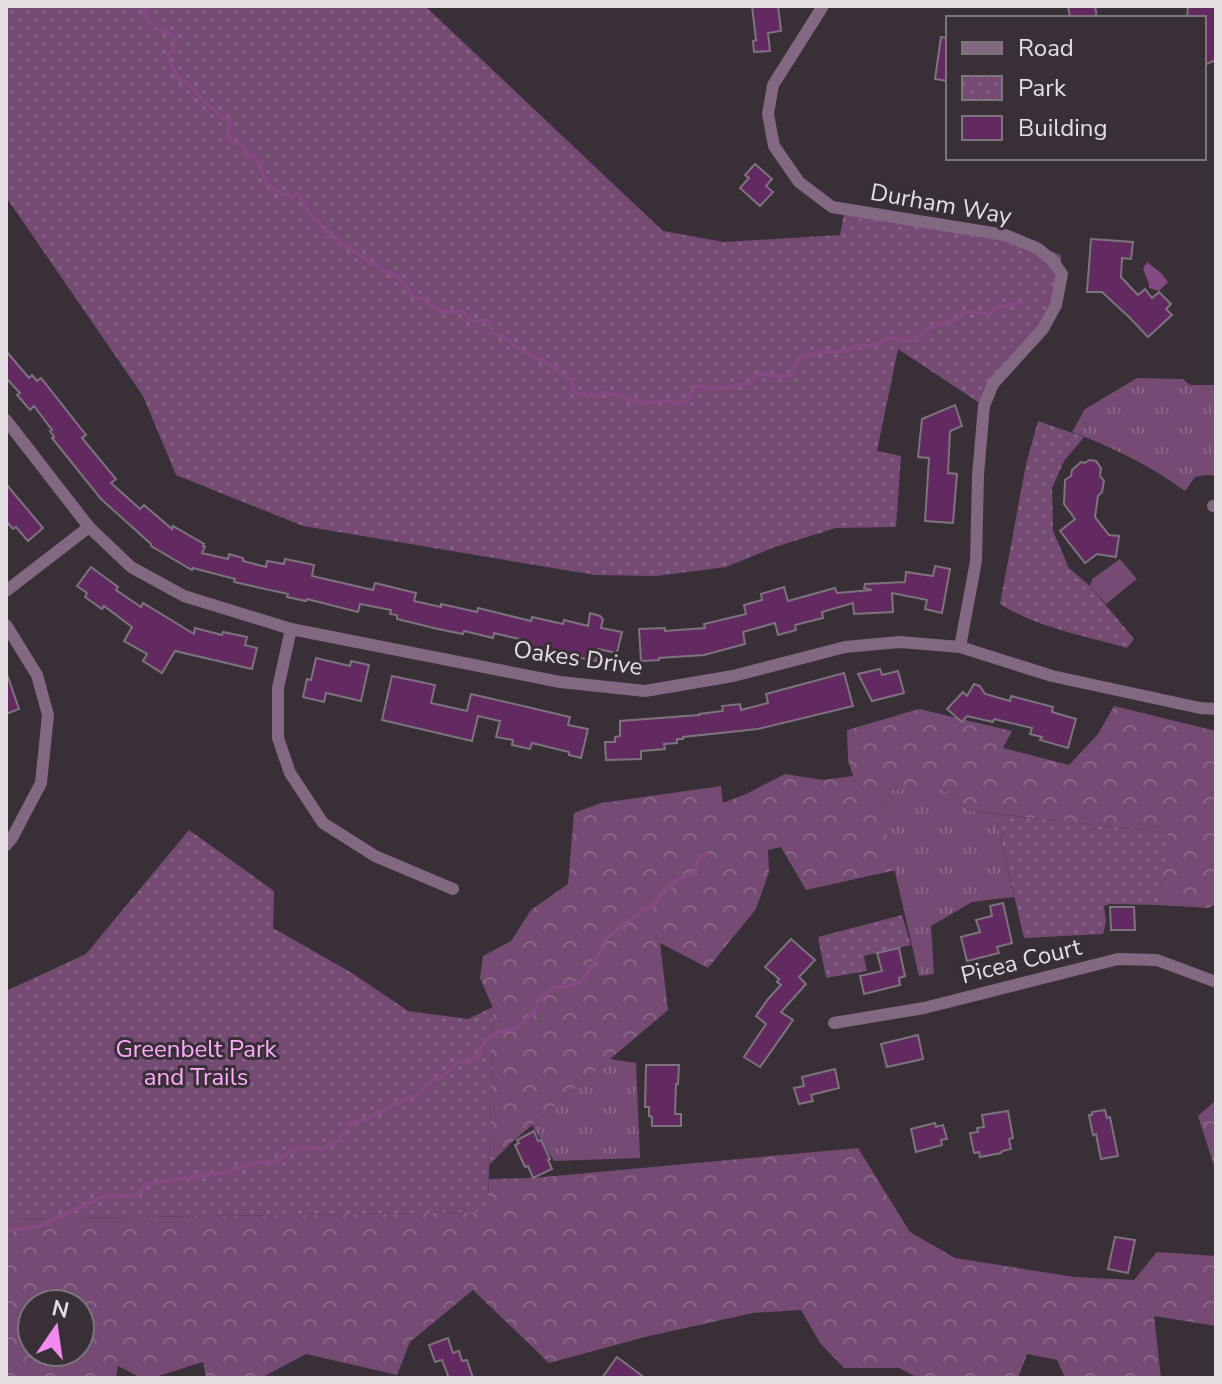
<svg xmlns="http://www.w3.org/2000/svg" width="1222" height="1384" font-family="'Nunito Sans',sans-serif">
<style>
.grass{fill:url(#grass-tufts)}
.forest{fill:url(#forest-crowns);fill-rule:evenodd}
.park{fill:url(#park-dots)}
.pitch{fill:#754b73}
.water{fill:#854983}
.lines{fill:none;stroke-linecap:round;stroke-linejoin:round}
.stream{stroke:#854983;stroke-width:4}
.building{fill:#632a61;stroke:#7d737c;stroke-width:2}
.minor{stroke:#836881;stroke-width:12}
.labels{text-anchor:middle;stroke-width:6;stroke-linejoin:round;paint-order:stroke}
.street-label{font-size:24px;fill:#e4dee3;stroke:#382f37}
.park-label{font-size:24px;fill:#ffaafb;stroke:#382f37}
</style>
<defs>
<pattern id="grass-tufts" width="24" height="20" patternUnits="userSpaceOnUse" patternTransform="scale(2)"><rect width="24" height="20" fill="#754b73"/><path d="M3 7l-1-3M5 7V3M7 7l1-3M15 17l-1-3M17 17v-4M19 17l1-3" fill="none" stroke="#886487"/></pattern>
<pattern id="forest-crowns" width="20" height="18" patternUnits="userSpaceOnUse" patternTransform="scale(2)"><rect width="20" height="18" fill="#754b73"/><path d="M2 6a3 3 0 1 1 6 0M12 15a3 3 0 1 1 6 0" fill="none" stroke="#886487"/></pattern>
<pattern id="park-dots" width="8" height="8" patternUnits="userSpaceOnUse" patternTransform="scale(2)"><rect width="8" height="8" fill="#754b73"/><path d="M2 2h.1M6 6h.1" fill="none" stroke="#886487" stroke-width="1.8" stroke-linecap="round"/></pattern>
</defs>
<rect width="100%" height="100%" fill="#382f37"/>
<g class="grass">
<path d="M1137,378L1183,379L1190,385H1216V476L1206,475L1195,477L1185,491C1151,466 1112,447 1072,432L1085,409Z"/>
<polygon points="891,790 944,790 970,811 995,814 1014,897 972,902 931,926 934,974 919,976 880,807"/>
<polygon points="610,1059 636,1063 640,1158 554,1161 532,1125"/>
</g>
<g class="forest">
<polygon points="1114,706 1216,731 1216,904 1208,908 1159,905 1167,833 970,811 944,790 891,790 880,807 896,870 806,890 781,847 768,850 769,872 756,909 708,968 660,943 668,1010 511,1143 489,1165 493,1008 480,978 483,956 511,941 531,910 568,884 574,813 601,803 721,786 723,803 746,794 785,774 823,780 853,776 848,760 847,730 919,709 1012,731 1003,748 1069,765 1098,734"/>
<polygon points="1216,1100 1216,1172 1198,1116"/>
<path d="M858,1148L910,1232L955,1258L1074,1277L1134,1280L1157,1252L1216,1256V1326L1154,1316L1161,1378H1065L1057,1360L1027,1354L1018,1378H918L899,1368H844L820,1343L801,1310L753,1313L645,1337L549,1363L473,1290L410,1342L397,1375L306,1354L261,1378H206L203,1362L152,1378H141L118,1366L116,1378H6V1219L487,1212L489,1179L533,1178ZM32,1304H80V1352H32Z"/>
</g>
<g class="park">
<polygon points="6,6 425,6 663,231 724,242 840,235 844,214 1005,235 1061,255 1059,287 1056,305 993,384 984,406 898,349 877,451 901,456 896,527 836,528 775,547 726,567 657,576 595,575 303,526 176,475 143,396 6,197"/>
<path d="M1038,421L1084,437L1064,461L1052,488L1053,531L1069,568L1090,586L1134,639L1127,648C1085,636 1037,628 1000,604L1026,464Z"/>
<polygon points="995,814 1168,833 1159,905 1110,904 1104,906 1106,922 1103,934 1024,938"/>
<polygon points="189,830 274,891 273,928 352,973 408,1011 468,1019 493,1007 488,1212 6,1219 6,991 86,954"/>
<polygon points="902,915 911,945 864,956 867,971 826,978 818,937"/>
</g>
<polygon class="pitch" points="1120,559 1137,579 1106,604 1090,586 1092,579"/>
<polygon class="water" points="1147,262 1161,273 1168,282 1159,291 1149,288 1149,284 1143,269"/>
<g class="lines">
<g class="stream">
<path d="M147,6L144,14L150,23L176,38L174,49L167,56L177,76L194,89L202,100L230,123L228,137L245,149L246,155L257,159C263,182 274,197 299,195L311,216L319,221L323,231L330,232L341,243L384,271L399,278L413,296L424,299L433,308L441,311L450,313L457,310L463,311L468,318L477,322L486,320L492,331L506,339L522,351L547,362L571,381L575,393L597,396L606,392L641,403L669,401L680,404L688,399L695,387C705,385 712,388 722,388C731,388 740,384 749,384L755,375L769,374L780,378L791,374L799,358L823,351L841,352L858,346H870L893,337C920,346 913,336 933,326C942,321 935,325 945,323C964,320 961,305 987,315L996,308L1022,302"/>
<polyline points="6,1231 40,1226 92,1202 105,1195 117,1197 137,1195 147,1184 227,1172 253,1163 275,1162 290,1151 305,1147 322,1149 339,1139 351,1123 360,1122 398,1102 415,1096 435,1079 445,1075 458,1061 468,1062 479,1055 485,1040 498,1032 517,1028 534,1012 538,1001 553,988 569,986 583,980 598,955 605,940 641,911 654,904 663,892 678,880 695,872 699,857 707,854"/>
</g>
</g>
<g class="building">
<polygon points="752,6 778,6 781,31 768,33 770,51 754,52 753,41 756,40"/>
<polygon points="1068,6 1095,6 1097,18 1070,18"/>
<polygon points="1188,6 1216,6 1216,60 1204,65 1204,18 1187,18"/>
<polygon points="941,37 948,38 948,81 935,79"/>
<polygon points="755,164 772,179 766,186 773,192 760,206 740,188 749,178 745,175"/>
<polygon points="1091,239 1133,242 1131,259 1122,258 1121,277 1138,295 1145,289 1152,298 1159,292 1171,304 1166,309 1172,315 1148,337 1130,318 1102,292 1087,292"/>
<polygon points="6,351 29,378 32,375 37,381 41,378 86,435 82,438 116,479 111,483 140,509 144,505 172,529 173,526 204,544 203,546 205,547 202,553 228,559 229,554 243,558 243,561 266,567 267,561 284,564 285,559 314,565 312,576 373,590 375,583 416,593 414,601 441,607 441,604 477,612 478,608 531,621 532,617 563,624 564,620 588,626 590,613 600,616 603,619 601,628 622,632 617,653 598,649 596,661 571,656 571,658 526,646 527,641 494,633 493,638 464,631 463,634 438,629 397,619 397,615 390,614 391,610 360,604 358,612 307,599 306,601 287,597 288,594 234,582 235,579 193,568 192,570 151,546 151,544 101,499 52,438 54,437 50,431 52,430 34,406 30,410 17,395 20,393 6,378"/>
<polygon points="955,405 962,426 950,431 948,473 957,474 953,523 925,521 929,458 918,457 922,419"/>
<polygon points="1089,460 1096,461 1101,468 1100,476 1104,481 1102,492 1098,496 1095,517 1109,535 1119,536 1116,557 1097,554 1085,563 1060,531 1075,519 1064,504 1065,480 1071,476 1072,470 1081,462 1085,463"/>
<polygon points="6,484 43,528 28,541 16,527 13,529 6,521"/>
<polygon points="935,566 950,569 942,613 925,609 927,600 892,593 893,612 854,614 853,603 822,612 823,618 795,625 796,630 778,635 775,623 743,632 745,644 704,655 659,658 659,660 641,661 639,629 665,628 665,631 705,628 704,624 746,614 744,605 762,600 761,594 784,587 788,601 835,588 837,593 872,590 864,588 865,584 905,582 906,572 933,576"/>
<polygon points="91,567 118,587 116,590 141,607 143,603 194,634 195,628 222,635 223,632 247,637 245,645 257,648 252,669 175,651 162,673 143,661 147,654 124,641 132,627 104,606 102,609 85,597 87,593 77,586"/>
<polygon points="316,658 350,666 351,661 369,665 361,701 326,693 324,702 303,697 307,679 311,680"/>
<polygon points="880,669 882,675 898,671 904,693 872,701 858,674"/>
<polygon points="844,673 853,706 758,729 683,737 683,739 677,739 677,743 664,744 665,749 641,751 641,759 606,760 605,742 615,742 615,737 620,736 620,721 699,715 699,714 723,711 722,706 740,704 741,710 768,703 766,694"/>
<polygon points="392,676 435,685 431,703 467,711 471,694 570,717 568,725 588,729 581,758 569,755 569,752 532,743 530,749 512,745 513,740 496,737 500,721 478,716 472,741 382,720"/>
<polygon points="8,677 19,709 6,714 6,678"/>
<polygon points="974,684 980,686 985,694 1010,701 1011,696 1053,707 1052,712 1076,719 1068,748 1040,740 1042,737 1030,734 1032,728 994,719 993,722 967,716 962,722 947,709 963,692 967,696"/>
<polygon points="1003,903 1012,943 997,947 999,953 967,961 961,937 980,932 976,920 992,916 990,906"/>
<polygon points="1110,907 1134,907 1135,930 1111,930"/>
<polygon points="791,939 815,960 799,977 806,984 781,1012 793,1020 760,1067 744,1057 766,1024 756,1016 768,999 781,985 777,982 779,979 765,967"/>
<polygon points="899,948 905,976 899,978 900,985 864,994 860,976 882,971 877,953"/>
<polygon points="918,1035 923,1059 887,1067 881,1044"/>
<polygon points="646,1065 679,1065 678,1084 676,1084 675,1114 681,1114 681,1126 652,1126 652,1117 649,1116 649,1107 645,1107"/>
<polygon points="835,1069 839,1088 811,1095 813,1101 799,1104 794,1088 804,1086 802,1077"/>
<polygon points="1105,1110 1107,1118 1110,1117 1118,1156 1101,1159 1096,1134 1093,1135 1089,1115 1092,1115 1092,1112"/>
<polygon points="1008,1111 1013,1138 1009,1139 1011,1149 1002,1151 1001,1153 980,1157 979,1152 974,1153 970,1133 978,1132 977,1128 984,1127 982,1115"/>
<polygon points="935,1123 936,1127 943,1125 947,1139 941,1140 942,1145 916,1152 911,1129"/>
<polygon points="534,1131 538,1141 541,1140 550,1159 548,1160 552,1169 533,1178 528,1166 525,1167 515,1145 519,1143 517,1140"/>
<polygon points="1115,1237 1135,1240 1128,1273 1108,1269"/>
<polygon points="448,1338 453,1353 459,1351 462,1361 467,1360 473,1378 449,1378 442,1360 435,1362 429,1345"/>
<polygon points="617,1357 645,1378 602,1378"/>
</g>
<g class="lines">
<g class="minor">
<polyline points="823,6 773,85 768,114 774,146 799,182 832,207 1005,235 1037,248 1052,260 1062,274 1056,305 1043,329 993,384 984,406 978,475 976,561 960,647"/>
<polyline points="6,420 89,527 131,567 184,596 291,629 560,682 645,691 733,676 845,647 900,642 960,647 1052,676 1200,708 1216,709"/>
<polyline points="1213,506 1216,506"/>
<polyline points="6,591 89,527"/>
<polyline points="6,625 37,675 48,715 41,783 12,838 6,845"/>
<polyline points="291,629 278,688 278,738 290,773 323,823 375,856 453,889"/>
<polyline points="834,1023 924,1008 1118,959 1157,960 1216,982"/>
</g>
</g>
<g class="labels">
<g class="street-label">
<text transform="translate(941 204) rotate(10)" y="8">Durham Way</text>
<text transform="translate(578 658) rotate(8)" y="8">Oakes Drive</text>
<text transform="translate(1021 961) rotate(-14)" y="8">Picea Court</text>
</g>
<g class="park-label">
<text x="196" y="1057">Greenbelt Park<tspan x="196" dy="28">and Trails</tspan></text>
</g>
</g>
<rect width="1222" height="1384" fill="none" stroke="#e4dee3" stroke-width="16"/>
<rect x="946" y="16" width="260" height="144" fill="#382f37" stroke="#7d757c" stroke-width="2"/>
<rect x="962" y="42" width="40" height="12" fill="#836881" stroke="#7d757c" stroke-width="2"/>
<text x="1018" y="56" font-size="24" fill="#e4dee3">Road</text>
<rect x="962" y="76" width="40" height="24" fill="url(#park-dots)" stroke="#7d757c" stroke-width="2"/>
<text x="1018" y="96" font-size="24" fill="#e4dee3">Park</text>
<rect x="962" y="116" width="40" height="24" fill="#632a61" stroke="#7d757c" stroke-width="2"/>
<text x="1018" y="136" font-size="24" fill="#e4dee3">Building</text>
<g transform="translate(56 1328) rotate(13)"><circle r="38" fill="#382f37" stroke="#7d757c" stroke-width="2"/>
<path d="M0-6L14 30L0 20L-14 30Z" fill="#f489f0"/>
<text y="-12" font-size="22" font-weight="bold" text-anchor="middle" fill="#e4dee3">N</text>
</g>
</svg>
